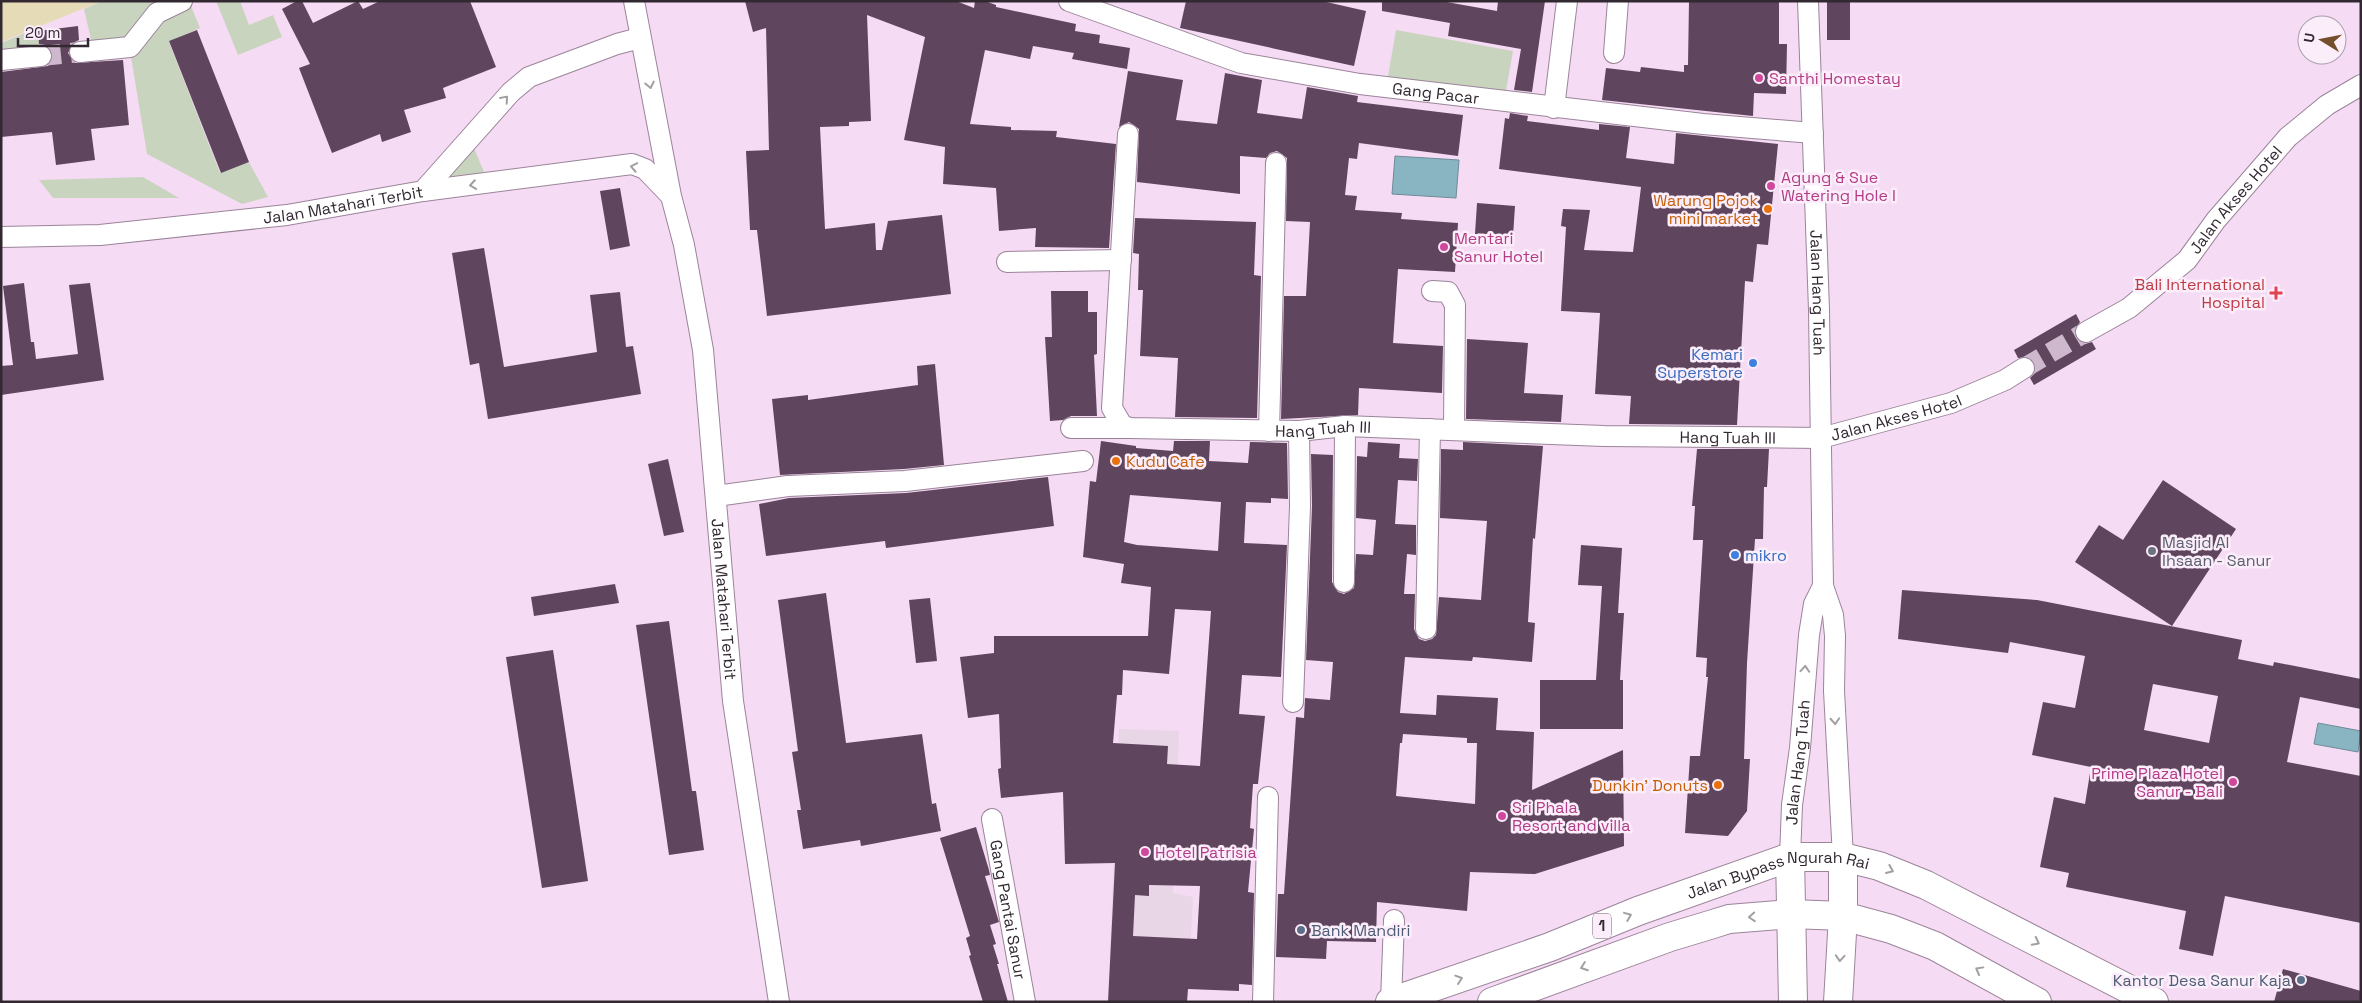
<svg xmlns="http://www.w3.org/2000/svg" width="2362" height="1003" font-family="'Space Grotesk',sans-serif">
<style>
.commercial{fill:#e8d5e5}
.green{fill:#c9d4bf}
.sand{fill:#e5dcb7}
.water{fill:#89b5c3;stroke:#6f8b98}
.building{fill:#5f465e;fill-rule:evenodd}
.lines{fill:none;stroke-linecap:round;stroke-linejoin:round}
.street-tunnel{stroke:#ceb8cd;stroke-width:20;stroke-dasharray:20 10;stroke-linecap:butt}
.street-casing{stroke:#9b849a;stroke-width:22}
.secondary-casing{stroke:#9b849a;stroke-width:30}
.highway-casing{stroke:#9b849a;stroke-width:30}
.street{stroke:#fff;stroke-width:20}
.secondary{stroke:#fff;stroke-width:28}
.highway{stroke:#fff;stroke-width:28}
.oneway{stroke:#a39ea3}
.hotel-dot{fill:#d1479c;stroke:#fcedfb;stroke-width:2}
.food-dot{fill:#e8710a;stroke:#fcedfb;stroke-width:2}
.health-dot{fill:#e0444e;stroke:#fcedfb;stroke-width:2}
.shop-dot{fill:#3f7fe0;stroke:#fcedfb;stroke-width:2}
.worship-dot{fill:#6b7280;stroke:#fcedfb;stroke-width:2}
.service-dot{fill:#5c6f8a;stroke:#fcedfb;stroke-width:2}
.labels{text-anchor:middle;stroke-width:5;stroke-linejoin:round;paint-order:stroke}
.shield{fill:#fcedfb;stroke:#6f636e;stroke-width:1}
.shield-label{font-size:15px;font-weight:bold;fill:#322832}
.hotel-label{font-size:16px;fill:#b23c85;stroke:#fcedfb;text-anchor:start}
.street-label{font-size:16px;fill:#322832;stroke:#fcedfb}
.food-label{font-size:16px;fill:#c56008;stroke:#fcedfb;text-anchor:end}
.health-label{font-size:16px;fill:#be3a42;stroke:#fcedfb;text-anchor:end}
.shop-label{font-size:16px;fill:#366cbe;stroke:#fcedfb;text-anchor:end}
.worship-label{font-size:16px;fill:#5b616d;stroke:#fcedfb;text-anchor:start}
.service-label{font-size:16px;fill:#4e5e75;stroke:#fcedfb;text-anchor:start}
</style>
<rect width="100%" height="100%" fill="#f5dcf4"/>
<polygon class="commercial" points="1119,729 1179,731 1173,893 1193,897 1187,1002 1108,1002"/>
<g class="green">
<polygon points="102,1 164,1 130,38 92,44 84,9"/>
<polygon points="216,1 240,1 249,25 273,15 282,37 238,55"/>
<polygon points="191,6 200,28 169,42 220,173 249,162 268,197 242,204 147,154 131,57 162,17"/>
<polygon points="37,28 41,56 1,51 1,43"/>
<polygon points="1396,30 1513,51 1504,102 1387,82"/>
<polygon points="474,148 484,172 445,182"/>
<polygon points="143,177 179,198 53,198 39,180"/>
</g>
<polygon class="sand" points="1,1 102,1 1,42"/>
<g class="water">
<polygon points="1395,156 1459,160 1456,198 1392,194"/>
<polygon points="2318,723 2361,731 2358,752 2314,744"/>
</g>
<g class="building">
<polygon points="297,1 302,1 313,23 358,1 363,9 380,1 470,1 496,67 443,88 446,98 404,110 411,132 382,142 380,134 332,153 299,68 310,64 282,9"/>
<polygon points="745,1 956,1 974,8 975,1 985,1 996,5 996,7 1076,24 1075,31 1100,35 1099,43 1130,48 1127,69 1072,59 1074,53 1033,46 1030,59 985,50 970,124 1011,127 1011,130 1057,131 1056,137 1116,144 1109,248 1035,247 1036,228 999,231 996,188 943,184 945,147 904,140 925,37 867,15 871,121 849,122 849,126 820,127 825,229 875,223 876,250 882,250 888,221 942,215 951,294 767,316 757,230 750,230 746,151 769,150 766,28 753,32"/>
<polygon points="1186,1 1322,1 1366,11 1354,66 1180,28"/>
<polygon points="1382,1 1441,1 1497,11 1498,1 1545,1 1532,92 1514,90 1521,49 1448,36 1450,23 1382,11"/>
<polygon points="1689,1 1779,1 1779,44 1787,44 1786,94 1754,93 1753,116 1602,100 1606,68 1640,72 1641,67 1684,72 1684,65 1688,65"/>
<rect x="1827" y="1" width="23" height="39"/>
<polygon points="78,26 79,40 73,43 68,53 75,63 123,60 129,125 91,129 95,160 56,165 52,132 1,137 1,72 48,66 52,60 53,54 46,45 39,44 38,31"/>
<polygon points="197,30 249,162 221,173 169,41"/>
<polygon points="1128,71 1183,80 1176,120 1217,124 1225,73 1262,80 1257,113 1302,119 1307,87 1358,96 1357,102 1463,115 1458,156 1359,143 1357,159 1349,158 1345,195 1357,196 1355,210 1402,213 1401,219 1458,223 1455,272 1398,269 1393,343 1443,346 1442,393 1359,388 1358,415 1281,419 1284,296 1306,296 1310,222 1286,221 1287,158 1277,151 1270,153 1266,158 1240,156 1240,194 1137,182 1139,129 1129,122 1119,127"/>
<polygon points="1510,113 1528,116 1527,121 1599,130 1599,124 1630,127 1626,158 1674,164 1676,133 1778,144 1768,245 1757,244 1753,282 1745,281 1737,425 1629,424 1631,396 1595,394 1600,313 1561,311 1566,227 1561,226 1563,209 1590,210 1584,250 1633,252 1641,187 1499,169 1505,118 1509,119"/>
<polygon points="620,188 630,246 610,250 600,191"/>
<polygon points="1477,203 1515,206 1513,236 1475,234"/>
<polygon points="1135,218 1256,222 1254,275 1261,276 1257,418 1175,417 1178,358 1140,356 1143,290 1138,290 1139,254 1133,253"/>
<polygon points="484,248 504,367 597,352 590,295 620,292 626,347 633,346 641,394 488,419 479,363 470,365 452,253"/>
<polygon points="24,283 31,342 34,342 36,359 78,354 69,285 90,283 104,380 1,395 1,366 13,365 3,286"/>
<polygon points="1051,291 1088,291 1088,312 1097,312 1097,354 1094,355 1097,416 1071,416 1063,420 1050,421 1045,337 1052,337"/>
<polygon points="2076,314 2080,322 2074,331 2076,338 2085,344 2092,342 2096,349 2034,385 2030,378 2035,373 2034,362 2029,357 2018,358 2014,350"/>
<polygon points="1467,339 1528,343 1524,393 1563,395 1561,422 1466,419"/>
<polygon points="935,364 944,465 904,469 780,475 772,399 808,395 808,400 918,385 917,366"/>
<path d="M1101,441L1136,446V448L1173,451L1174,441H1210L1209,461L1248,463L1250,442L1287,443L1288,499L1271,498V503L1246,502L1244,543L1287,545L1281,677L1242,675L1239,714L1265,716L1258,784H1253L1250,828L1254,829L1248,892L1254,893L1252,985L1239,984V991L1188,989L1187,1002H1108L1115,863L1065,864L1063,792L1001,798L998,769L1001,768L999,714L968,718L960,657L994,653V636H1148L1151,587L1121,583L1124,564L1083,557L1090,481L1096,482ZM1130,495L1221,502L1218,551L1137,545L1124,542ZM1175,609L1211,611L1200,766L1167,764L1168,746L1113,743L1117,695H1122L1123,670L1169,674ZM1149,885L1200,886L1197,939L1133,936L1135,895L1149,896Z"/>
<path d="M1368,442L1400,444L1399,458L1418,459L1417,481L1398,480L1395,524L1416,525V555L1407,554L1404,594H1415L1414,629L1419,639L1425,641L1432,639L1436,635L1439,597L1481,600L1487,521L1440,518L1441,449L1463,450V442L1543,446L1535,539L1533,538L1528,622L1535,623L1532,662L1473,657L1472,661L1405,657L1400,713L1436,715L1437,695L1498,698L1496,730L1534,732L1532,790L1623,750L1624,846L1535,874L1470,872L1467,911L1377,902L1376,942L1327,941L1326,959L1276,957L1278,894H1284L1296,717L1304,718L1305,698L1330,700L1333,662L1306,660L1312,506L1311,454L1333,455L1332,582L1338,592L1344,594L1354,588L1356,554L1373,555L1376,520L1356,518L1357,456L1367,457ZM1403,734L1467,738V743H1477L1475,804L1396,796L1400,743H1402Z"/>
<polygon points="1697,449 1769,449 1767,487 1764,487 1763,539 1755,539 1747,663 1744,759 1750,759 1747,811 1728,836 1685,833 1690,756 1700,756 1708,677 1706,677 1707,658 1696,657 1703,540 1693,540 1695,506 1692,506"/>
<polygon points="668,459 684,532 664,536 648,464"/>
<polygon points="1048,477 1054,526 886,548 885,541 766,556 759,504 789,498 906,493"/>
<polygon points="2163,480 2236,529 2172,626 2075,562 2099,525 2123,540"/>
<polygon points="1581,545 1622,548 1618,613 1624,613 1620,680 1623,680 1623,729 1540,729 1540,680 1596,680 1602,586 1578,585"/>
<polygon points="615,584 619,603 534,616 531,597"/>
<path d="M1902,590L2037,600L2242,640L2238,659L2273,666L2274,662L2361,679V709L2300,697L2287,762L2361,776V923L2225,896L2213,956L2179,949L2186,911L2066,887L2069,873L2040,867L2054,797L2085,804L2091,767L2032,755L2043,702L2075,708L2085,656L2010,642L2008,653L1898,639ZM2153,684L2218,696L2209,743L2144,730Z"/>
<polygon points="826,593 846,743 922,734 932,804 936,803 941,831 861,846 860,840 803,849 797,810 801,810 792,752 798,751 778,600"/>
<polygon points="930,598 937,661 916,663 909,600"/>
<polygon points="669,621 692,791 696,791 704,850 669,855 636,625"/>
<polygon points="553,650 588,881 542,888 506,657"/>
<polygon points="976,827 989,870 990,875 985,876 999,922 990,925 996,944 993,945 999,964 997,964 1008,1002 983,1002 969,956 971,955 966,938 970,936 940,838"/>
<polygon points="2283,969 2361,991 2361,1002 2274,1002"/>
</g>
<g class="lines">
<g class="street-tunnel">
<polyline points="41,56 80,52"/>
<polyline points="2024,368 2086,332"/>
</g>
<defs>
<g id="street">
<path id="s1" d="M634,1L671,196L684,245L703,350L733,701L779,1002"/>
<path id="s2" d="M1069,1L1241,63L1360,84L1703,124L1813,133"/>
<path id="s3" d="M1808,1L1819,310L1823,586L1833,615L1835,636L1834,691L1843,857"/>
<polyline points="80,52 130,47 157,13 182,1"/>
<polyline points="1614,53 1618,1"/>
<polyline points="1,60 41,56"/>
<polyline points="1554,108 1567,1"/>
<path id="s4" d="M1128,134L1112,408L1122,425L1130,428L1299,431L1345,426L1604,436L1821,438L1951,403L2005,380L2024,368"/>
<polyline points="423,191 511,92 529,77 617,44 640,38"/>
<path id="s5" d="M1,237L100,235L287,215L423,191L632,164L645,169L670,195"/>
<polyline points="1007,262 1121,260"/>
<polyline points="1432,291 1448,292 1455,305 1454,429"/>
<path id="s6" d="M2086,332L2129,308L2187,260L2216,220L2288,137L2327,105L2361,85"/>
<polyline points="1071,428 1130,428"/>
<polyline points="1269,431 1276,163"/>
<polyline points="716,496 788,486 905,481 1083,461"/>
<polyline points="1344,582 1345,426"/>
<polyline points="1426,629 1430,429"/>
<polyline points="1293,702 1300,506 1299,431"/>
<path id="s7" d="M992,819L1025,1002"/>
<path id="s8" d="M1790,857L1792,805L1800,748L1809,635L1814,604L1823,586"/>
<polyline points="1263,1002 1268,797"/>
<polyline points="1391,1002 1394,920"/>
</g>
<g id="secondary">
<polyline points="1790,857 1793,1002"/>
<polyline points="1838,1002 1843,916 1843,857"/>
</g>
<g id="highway">
<path id="s9" d="M1390,1002L1550,947L1638,911L1790,857H1843L1879,866L1926,885L2154,1002"/>
<polyline points="1492,1002 1670,937 1713,924 1729,919 1791,914 1843,916 1891,929 1935,946 2037,1002"/>
</g>
</defs>
<use href="#street" class="street-casing"/>
<use href="#secondary" class="secondary-casing"/>
<use href="#highway" class="highway-casing"/>
<use href="#street" class="street"/>
<use href="#secondary" class="secondary"/>
<use href="#highway" class="highway"/>
</g>
<defs><path id="oneway-chevron" d="M-2-3.5L2.5 0L-2 3.5" fill="none" stroke-width="1.6" stroke-linecap="round" stroke-linejoin="round" transform="scale(1.25)"/></defs>
<g class="oneway">
<use href="#oneway-chevron" transform="translate(650 85) rotate(78)"/>
<use href="#oneway-chevron" transform="translate(505 99) rotate(-49)"/>
<use href="#oneway-chevron" transform="translate(634 167) rotate(-169)"/>
<use href="#oneway-chevron" transform="translate(473 185) rotate(172)"/>
<use href="#oneway-chevron" transform="translate(1805 669) rotate(-86)"/>
<use href="#oneway-chevron" transform="translate(1835 721) rotate(87)"/>
<use href="#oneway-chevron" transform="translate(1890 870) rotate(23)"/>
<use href="#oneway-chevron" transform="translate(1628 916) rotate(-22)"/>
<use href="#oneway-chevron" transform="translate(1752 917) rotate(176)"/>
<use href="#oneway-chevron" transform="translate(2036 942) rotate(27)"/>
<use href="#oneway-chevron" transform="translate(1840 958) rotate(94)"/>
<use href="#oneway-chevron" transform="translate(1584 967) rotate(160)"/>
<use href="#oneway-chevron" transform="translate(1979 970) rotate(-151)"/>
<use href="#oneway-chevron" transform="translate(1459 979) rotate(-19)"/>
</g>
<g class="hotel-dot">
<circle cx="1759" cy="78" r="5"/>
<circle cx="1771" cy="186" r="5"/>
<circle cx="1444" cy="247" r="5"/>
<circle cx="2233" cy="782" r="5"/>
<circle cx="1502" cy="816" r="5"/>
<circle cx="1145" cy="852" r="5"/>
</g>
<g class="food-dot">
<circle cx="1768" cy="209" r="5"/>
<circle cx="1116" cy="461" r="5"/>
<circle cx="1718" cy="785" r="5"/>
</g>
<path class="health-dot" d="M2273.5 285.5h5v5h5v5h-5v5h-5v-5h-5v-5h5z"/>
<g class="shop-dot">
<circle cx="1753" cy="363" r="5"/>
<circle cx="1735" cy="555" r="5"/>
</g>
<circle class="worship-dot" cx="2152" cy="551" r="5"/>
<g class="service-dot">
<circle cx="1301" cy="930" r="5"/>
<circle cx="2301" cy="980" r="5"/>
</g>
<g class="labels">
<rect class="shield" x="1593" y="913.5" width="18" height="25" rx="4"/>
<g class="shield-label">
<text x="1602" y="931">1</text>
</g>
<g class="hotel-label">
<text x="1769" y="84">Santhi Homestay</text>
<text x="1781" y="183">Agung &amp; Sue<tspan x="1781" dy="18">Watering Hole I</tspan></text>
<text x="1454" y="244">Mentari<tspan x="1454" dy="18">Sanur Hotel</tspan></text>
<text x="2223" y="779" text-anchor="end">Prime Plaza Hotel<tspan x="2223" dy="18">Sanur - Bali</tspan></text>
<text x="1512" y="813">Sri Phala<tspan x="1512" dy="18">Resort and villa</tspan></text>
<text x="1155" y="858">Hotel Patrisia</text>
</g>
<g class="street-label">
<text dy="6" stroke="none"><textPath href="#s2" startOffset="380">Gang Pacar</textPath></text>
<text dy="6" stroke="none"><textPath href="#s6" startOffset="202">Jalan Akses Hotel</textPath></text>
<text dy="6" stroke="none"><textPath href="#s5" startOffset="344">Jalan Matahari Terbit</textPath></text>
<text dy="6" stroke="none"><textPath href="#s3" startOffset="292">Jalan Hang Tuah</textPath></text>
<text dy="6" stroke="none"><textPath href="#s4" startOffset="1072">Jalan Akses Hotel</textPath></text>
<text dy="6" stroke="none"><textPath href="#s4" startOffset="496">Hang Tuah III</textPath></text>
<text dy="6" stroke="none"><textPath href="#s4" startOffset="901">Hang Tuah III</textPath></text>
<text dy="6" stroke="none"><textPath href="#s1" startOffset="606">Jalan Matahari Terbit</textPath></text>
<text dy="6" stroke="none"><textPath href="#s8" startOffset="95">Jalan Hang Tuah</textPath></text>
<text dy="6" stroke="none"><textPath href="#s9" startOffset="411">Jalan Bypass Ngurah Rai</textPath></text>
<text dy="6" stroke="none"><textPath href="#s7" startOffset="92">Gang Pantai Sanur</textPath></text>
</g>
<g class="food-label">
<text x="1758" y="206">Warung Pojok<tspan x="1758" dy="18">mini market</tspan></text>
<text x="1126" y="467" text-anchor="start">Kudu Cafe</text>
<text x="1708" y="791">Dunkin' Donuts</text>
</g>
<g class="health-label">
<text x="2265" y="290">Bali International<tspan x="2265" dy="18">Hospital</tspan></text>
</g>
<g class="shop-label">
<text x="1743" y="360">Kemari<tspan x="1743" dy="18">Superstore</tspan></text>
<text x="1745" y="561" text-anchor="start">mikro</text>
</g>
<g class="worship-label">
<text x="2162" y="548">Masjid Al<tspan x="2162" dy="18">Ihsaan - Sanur</tspan></text>
</g>
<g class="service-label">
<text x="1311" y="936">Bank Mandiri</text>
<text x="2291" y="986" text-anchor="end">Kantor Desa Sanur Kaja</text>
</g>
</g>
<rect width="2362" height="1003" fill="none" stroke="#322832" stroke-width="5"/>
<g transform="translate(2322 40) rotate(280)"><circle r="24" fill="#fcedfb" stroke="#ab9eab"/>
<path d="M0-4L9 19L0 12L-9 19Z" fill="#744e2a"/>
<text y="-8" font-size="14" font-weight="bold" text-anchor="middle" fill="#322832">U</text>
</g>
<path d="M18 38v8h70v-8" fill="none" stroke="#322832" stroke-width="2.5"/>
<text x="25" y="38" font-size="15" fill="#322832" stroke="#fcedfb" stroke-width="4" paint-order="stroke">20 m</text>
</svg>
